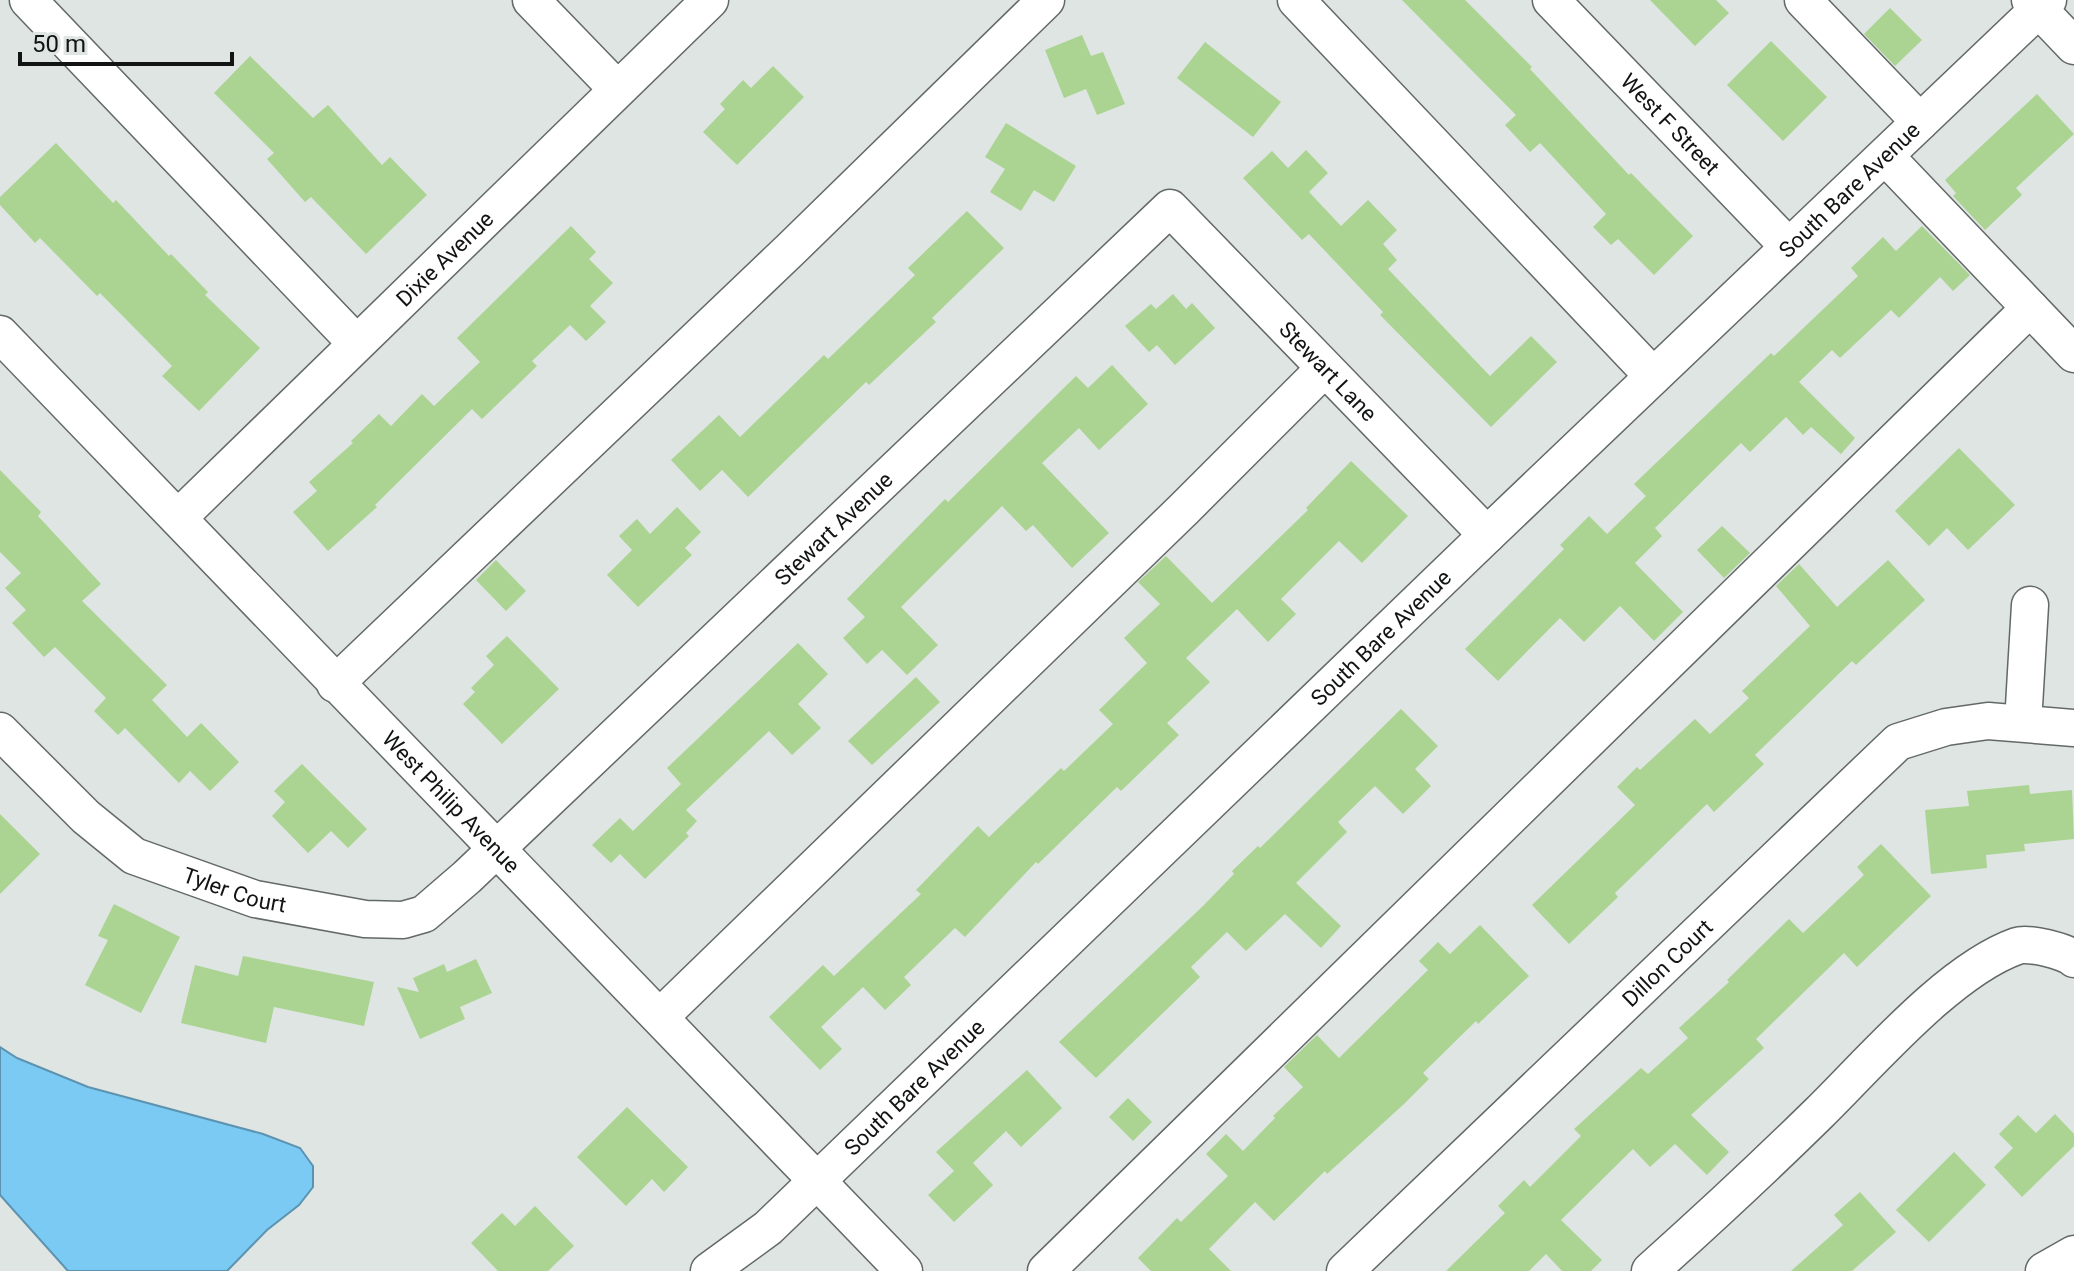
<svg xmlns="http://www.w3.org/2000/svg" width="2074" height="1271" font-family="Roboto,sans-serif">
<style>
.water{fill:#7bcaf3;stroke:#5c93b0;stroke-width:2}
.building{fill:#abd493}
.lines{fill:none;stroke-linecap:round;stroke-linejoin:round}
.minor-casing{stroke:#636966;stroke-width:39}
.minor{stroke:#fff;stroke-width:36}
.labels{text-anchor:middle;stroke-width:6;stroke-linejoin:round;paint-order:stroke}
.street-label{font-size:22px;fill:#121413;stroke:#dee5e2}
</style>
<rect width="100%" height="100%" fill="#dee5e2"/>
<polygon class="water" points="0,1047 17,1058 88,1087 263,1134 300,1148 313,1166 313,1187 299,1205 267,1230 227,1271 68,1271 0,1195"/>
<g class="building">
<polygon points="1402,0 1465,0 1532,67 1530,69 1629,175 1631,173 1693,236 1654,275 1618,239 1611,245 1593,227 1606,214 1540,143 1530,152 1505,125 1516,115"/>
<polygon points="1650,0 1716,0 1729,13 1695,46"/>
<polygon points="1890,8 1922,40 1895,66 1864,34"/>
<polygon points="1082,35 1091,56 1103,52 1125,104 1097,115 1086,89 1064,98 1045,50"/>
<polygon points="1771,41 1827,97 1783,141 1727,85"/>
<polygon points="1205,42 1281,102 1253,137 1177,78"/>
<polygon points="250,56 313,118 328,105 382,165 390,157 427,195 366,254 311,197 305,202 267,159 274,153 214,93"/>
<polygon points="773,66 804,97 737,165 703,132 725,109 720,104 743,80 751,88"/>
<polygon points="2037,94 2074,134 2016,188 2022,195 1985,230 1953,196 1956,193 1945,180"/>
<polygon points="1006,123 1076,166 1054,202 1034,190 1021,211 990,192 1005,169 985,157"/>
<polygon points="56,143 113,203 116,200 169,256 171,254 208,292 205,295 260,348 199,411 162,376 172,366 100,293 97,296 40,238 35,243 0,205 0,197"/>
<polygon points="1306,150 1328,173 1309,192 1341,226 1368,200 1397,230 1383,244 1397,260 1388,269 1490,376 1531,336 1557,362 1491,427 1380,315 1383,312 1309,234 1302,240 1243,178 1272,151 1288,168"/>
<polygon points="967,211 1004,248 932,318 936,322 869,385 866,382 748,497 722,470 700,491 671,460 719,415 740,437 824,355 828,359 915,275 908,268"/>
<polygon points="571,226 596,252 589,259 613,283 590,306 606,322 586,341 570,325 532,361 537,366 482,419 472,409 375,505 377,507 328,551 293,512 317,491 309,482 353,443 351,441 379,414 391,426 422,394 434,406 480,362 457,338"/>
<polygon points="1922,226 1970,275 1953,291 1940,277 1899,318 1891,310 1840,358 1832,350 1799,382 1855,438 1841,454 1811,427 1803,435 1786,417 1750,452 1741,443 1655,528 1662,536 1635,563 1683,612 1654,641 1620,606 1584,642 1560,618 1498,681 1465,649 1564,549 1560,545 1589,516 1607,534 1646,496 1634,484 1771,353 1774,356 1858,276 1851,268 1883,237 1896,251"/>
<polygon points="1173,294 1186,309 1192,303 1215,328 1175,365 1157,345 1149,352 1125,326 1151,304 1156,309"/>
<polygon points="1112,365 1148,404 1099,450 1079,428 1042,463 1109,533 1072,568 1033,525 1026,531 1002,506 901,607 938,645 907,675 882,650 867,664 843,638 865,617 847,599 945,499 948,502 1076,376 1088,388"/>
<polygon points="1959,448 2015,505 1968,550 1947,528 1929,546 1895,511"/>
<polygon points="1351,461 1408,516 1362,563 1339,541 1281,599 1296,614 1268,642 1237,609 1186,658 1210,682 1167,723 1179,735 1121,791 1117,787 1038,864 1036,862 965,937 955,928 904,977 911,985 885,1010 863,987 821,1027 842,1049 820,1070 769,1017 823,965 834,976 921,894 916,890 978,826 989,837 1061,768 1064,771 1113,724 1099,710 1147,663 1124,638 1160,604 1138,582 1166,556 1212,603 1308,510 1306,508"/>
<polygon points="0,470 41,512 38,516 101,584 82,601 167,685 152,700 187,737 201,723 239,762 210,791 190,771 179,783 125,728 118,735 94,711 106,698 55,647 44,657 12,623 26,610 5,588 21,573 0,552"/>
<polygon points="677,507 701,532 685,548 692,555 638,607 607,575 632,550 619,536 637,519 650,534"/>
<polygon points="1722,526 1750,553 1724,578 1697,550"/>
<polygon points="496,560 526,591 506,611 476,580"/>
<polygon points="1888,560 1925,600 1856,665 1852,661 1755,755 1764,764 1714,812 1707,804 1615,893 1618,897 1569,944 1532,905 1635,805 1617,787 1637,767 1640,770 1695,719 1710,734 1749,698 1742,691 1810,626 1776,586 1799,564 1837,607"/>
<polygon points="507,636 559,689 502,744 463,704 475,692 471,688 494,665 486,656"/>
<polygon points="798,643 828,674 798,704 821,728 792,755 769,731 686,810 697,821 686,833 689,836 645,879 620,854 611,863 592,845 620,818 633,831 681,784 667,768"/>
<polygon points="916,677 940,702 872,765 848,741"/>
<polygon points="1401,709 1438,746 1415,769 1431,786 1403,814 1375,786 1338,822 1347,832 1296,883 1341,926 1321,948 1285,914 1246,951 1227,932 1191,967 1200,977 1096,1078 1059,1042 1203,906 1234,874 1232,871 1258,846 1260,848"/>
<polygon points="302,764 367,829 348,848 331,831 308,853 272,816 285,802 274,791"/>
<polygon points="2029,785 2030,794 2072,790 2074,839 2024,844 2025,851 1986,855 1987,868 1931,874 1925,810 1969,806 1967,791"/>
<polygon points="0,814 40,854 0,894"/>
<polygon points="1881,844 1931,896 1857,967 1844,953 1756,1039 1764,1048 1691,1115 1729,1152 1707,1175 1675,1144 1650,1167 1633,1149 1561,1220 1602,1260 1591,1271 1562,1271 1546,1254 1529,1271 1446,1271 1505,1213 1498,1206 1524,1180 1530,1187 1581,1136 1574,1129 1641,1068 1648,1074 1688,1038 1679,1028 1729,982 1727,980 1789,919 1803,933 1864,875 1857,867"/>
<polygon points="114,904 180,937 141,1013 85,985 108,940 98,936"/>
<polygon points="1480,925 1529,976 1478,1024 1476,1021 1423,1073 1429,1079 1404,1104 1327,1174 1325,1171 1274,1221 1255,1202 1209,1249 1231,1271 1151,1271 1138,1258 1177,1218 1181,1222 1228,1176 1206,1154 1226,1134 1243,1151 1275,1118 1273,1116 1303,1087 1284,1067 1317,1035 1339,1058 1428,970 1419,961 1438,942 1450,954"/>
<polygon points="243,956 374,982 364,1026 274,1007 266,1043 181,1023 195,965 238,976"/>
<polygon points="476,959 492,993 460,1007 465,1019 420,1039 397,987 419,992 413,978 444,964 447,972"/>
<polygon points="1027,1070 1062,1108 1021,1147 1006,1131 973,1163 993,1185 954,1222 928,1195 954,1171 936,1152"/>
<polygon points="1128,1098 1152,1122 1133,1141 1109,1117"/>
<polygon points="627,1107 688,1167 664,1192 652,1179 626,1206 577,1157"/>
<polygon points="2055,1114 2074,1134 2074,1146 2022,1197 1994,1167 2013,1148 1999,1134 2018,1115 2036,1133"/>
<polygon points="1954,1152 1986,1185 1929,1242 1896,1210"/>
<polygon points="1860,1192 1896,1232 1852,1271 1791,1271 1843,1225 1834,1215"/>
<polygon points="535,1206 574,1246 548,1271 498,1271 471,1243 502,1213 515,1226"/>
</g>
<g class="lines">
<defs>
<g id="minor">
<polyline points="28,0 356,343"/>
<polyline points="531,0 617,89"/>
<polyline points="1296,0 1653,376"/>
<path id="s1" d="M1551,0L1789,247"/>
<polyline points="1803,0 1920,122"/>
<polyline points="2030,0 2074,46"/>
<polyline points="1885,156 2074,354"/>
<path id="s2" d="M0,334L904,1271"/>
<path id="s3" d="M178,518L710,0"/>
<polyline points="335,684 790,250 1046,0"/>
<polyline points="2023,723 2030,605"/>
<path id="s4" d="M0,731L86,817L134,856L255,899L365,919L403,920L424,914L467,877L1170,208L1487,535"/>
<polyline points="660,1017 1184,509 1324,369"/>
<path id="s5" d="M709,1271L768,1228L1487,535L2048,0"/>
<polyline points="1046,1271 2030,308"/>
<path id="s6" d="M1345,1271L1898,742L1946,727L1988,721L2074,728"/>
<path d="M1650,1271C1708,1219 1764,1167 1819,1113C1871,1062 1949,970 2017,946C2028,942 2066,951 2074,959"/>
<polyline points="2044,1271 2074,1254"/>
</g>
</defs>
<use href="#minor" class="minor-casing"/>
<use href="#minor" class="minor"/>
</g>
<g class="labels">
<g class="street-label">
<text dy="8" stroke="none"><textPath href="#s1" startOffset="172">West F Street</textPath></text>
<text dy="8" stroke="none"><textPath href="#s5" startOffset="1572">South Bare Avenue</textPath></text>
<text dy="8" stroke="none"><textPath href="#s3" startOffset="372">Dixie Avenue</textPath></text>
<text dy="8" stroke="none"><textPath href="#s4" startOffset="1738">Stewart Lane</textPath></text>
<text dy="8" stroke="none"><textPath href="#s4" startOffset="1046">Stewart Avenue</textPath></text>
<text dy="8" stroke="none"><textPath href="#s5" startOffset="924">South Bare Avenue</textPath></text>
<text dy="8" stroke="none"><textPath href="#s2" startOffset="650">West Philip Avenue</textPath></text>
<text dy="8" stroke="none"><textPath href="#s4" startOffset="290">Tyler Court</textPath></text>
<text dy="8" stroke="none"><textPath href="#s6" startOffset="446">Dillon Court</textPath></text>
<text dy="8" stroke="none"><textPath href="#s5" startOffset="276">South Bare Avenue</textPath></text>
</g>
</g>
<path d="M20 52v12h212v-12" fill="none" stroke="#121413" stroke-width="4"/>
<text x="32" y="52" font-size="24" fill="#121413" stroke="#dee5e2" stroke-width="6" paint-order="stroke">50 m</text>
</svg>
